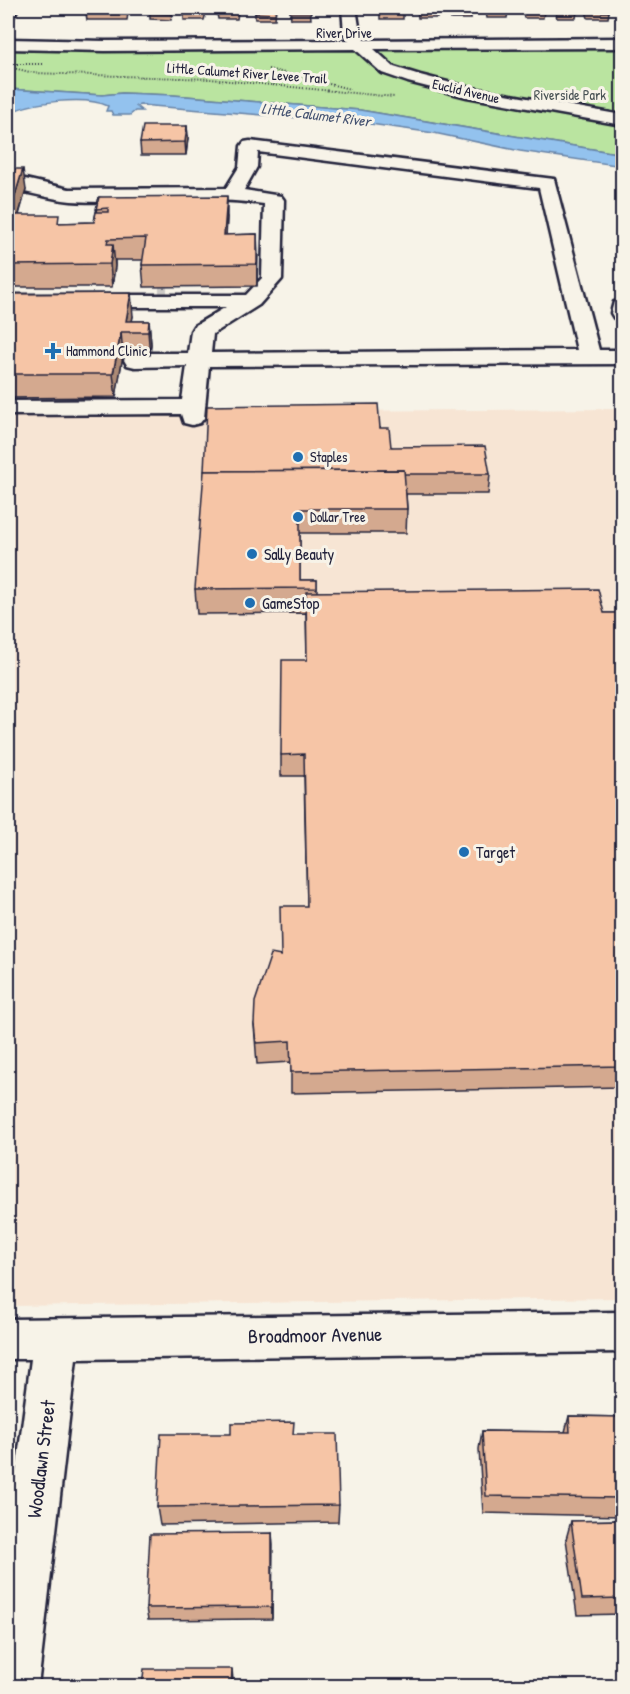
<svg xmlns="http://www.w3.org/2000/svg" width="630" height="1694" font-family="'Patrick Hand',sans-serif">
<style>
.built{fill:#f7e5d4}
.green{fill:#bae4a0;stroke:#6e836e;stroke-width:1.5}
.water{fill:#93c2ee;stroke:#6682a6;stroke-width:1.5}
.lines{fill:none;stroke-linecap:round;stroke-linejoin:round}
.minor-tunnel{stroke:#ccc9c5;stroke-width:22;stroke-dasharray:22 10;stroke-linecap:butt}
.minor-casing{stroke:#22223b;stroke-width:5}
.highway-casing{stroke:#22223b;stroke-width:5}
.path{stroke:#22223b;stroke-width:2;stroke-dasharray:1 2;stroke-linecap:butt}
.minor{fill:#f7f3e8;fill-rule:evenodd}
.highway{fill:#fadf96;fill-rule:evenodd}
.path-bridge{stroke:#22223b;stroke-width:2;stroke-dasharray:1 2;stroke-linecap:butt}
.wall{fill:#d4a98f;stroke:#22223b;stroke-width:1.5}
.shaded-wall{fill:#ac8a74;stroke:#22223b;stroke-width:1.5}
.building{fill:#f6c5a6;stroke:#22223b;stroke-width:1.5}
.poi-dot{fill:#1f6fb2;stroke:#f7f3e8;stroke-width:2}
.labels{text-anchor:middle;stroke-width:6;stroke-linejoin:round;paint-order:stroke}
.far-street-label{font-size:14px;fill:#22223b;stroke:#f7f3e8}
.far-park-label{font-size:14px;fill:#485254;stroke:#f7f3e8}
.far-poi-label{font-size:14px;fill:#22223b;stroke:#f7f3e8;text-anchor:start}
.far-water-label{font-size:15px;font-style:italic;fill:#445271;stroke:#f7f3e8}
.poi-label{font-size:16px;fill:#22223b;stroke:#f7f3e8;text-anchor:start}
.near-street-label{font-size:20px;fill:#22223b;stroke:#f7f3e8}
</style>
<rect width="100%" height="100%" fill="#f7f3e8"/>
<filter id="ink" filterUnits="userSpaceOnUse"><feTurbulence type="fractalNoise" baseFrequency=".0167" numOctaves="2"/><feDisplacementMap in="SourceGraphic" scale="12" xChannelSelector="R" yChannelSelector="G"/><feConvolveMatrix kernelMatrix="1 2 1 2 8 2 1 2 1" color-interpolation-filters="sRGB"/></filter>
<g filter="url(#ink)">
<polygon class="built" points="622,409 622,1298 8,1306 8,413"/>
<polygon class="green" points="622,45 622,154 360,110 173,95 122,93 102,95 8,89 8,49"/>
<path class="water" d="M8,89L102,95L122,93L173,95L360,110L622,154V166L520,151L434,133L363,123L140,105L136,106L142,111H135L130,115H113L111,111H106L108,106C86,95 28,102 8,114Z"/>
<g class="lines">
<polyline class="minor-tunnel" points="159,291 167,291"/>
<defs>
<g id="minor">
<polygon points="342,8 356,8 360,33 364,40 622,38 622,48 374,49 394,67 420,75 467,87 622,115 622,125 467,97 408,82 382,73 355,49 105,51 8,49 8,39 105,41 349,40 344,33"/>
<path d="M250,141L554,179L599,350H622V364L209,366L204,418L200,423L192,425L184,423L181,414L8,415V401L182,400L187,366L135,367L127,365L124,360L127,355L135,353H188L191,331L194,326L226,307H8V295H246L262,278L264,204C200,195 135,205 71,201C49,199 29,191 8,190V180L25,179L69,189L226,188L239,167L241,146L244,142ZM258,152L539,188L577,350L211,353L213,334L259,305L282,279L284,200L281,196L244,190L257,167Z"/>
<polygon points="622,301 622,319 614,318 611,313 614,302"/>
<polygon points="622,1312 622,1352 76,1359 38,1686 8,1686 8,1533 31,1359 8,1359 8,1319"/>
</g>
<polygon id="highway" points="8,8 18,8 13,17 8,18"/>
</defs>
<use href="#minor" class="minor-casing"/>
<use href="#highway" class="highway-casing"/>
<g class="path">
<polyline points="13,68 34,73 210,79 394,97"/>
<polyline points="268,69 350,89"/>
</g>
<use href="#minor" class="minor"/>
<use href="#highway" class="highway"/>
<polyline class="path-bridge" points="8,64 44,64"/>
</g>
<g class="wall">
<polygon points="128,8 128,13 127,20 87,20 86,14"/>
<polygon points="205,8 206,13 204,20 184,20 184,14"/>
<polygon points="276,8 275,19 255,19 255,13"/>
<polygon points="290,8 310,8 311,19 291,19"/>
<rect x="380" y="8" width="23" height="11"/>
<polygon points="417,8 436,8 437,18 418,18"/>
<polygon points="450,8 471,13 471,19 451,19"/>
<polygon points="485,8 506,8 508,12 507,18 487,18"/>
<polygon points="522,8 542,8 544,12 543,18 524,18 522,11"/>
<polygon points="555,8 575,8 577,12 576,18 557,18 555,11"/>
<polygon points="586,8 608,8 609,12 608,18 588,18 586,11"/>
<polygon points="173,12 171,20 150,19 150,13"/>
<polygon points="238,13 237,19 218,19 217,14"/>
<polygon points="187,126 188,138 186,155 141,155 140,143"/>
<polygon points="8,169 26,190 19,215 60,223 94,222 99,197 227,217 226,235 257,234 257,286 144,287 142,265 143,260 115,260 115,266 112,287 8,287"/>
<polygon points="8,294 133,316 132,321 149,321 151,344 150,355 123,355 116,397 8,398"/>
<polygon points="380,428 391,447 490,474 488,494 406,494 407,509 406,533 300,533 300,580 317,580 317,592 604,613 622,613 622,1087 291,1093 291,1062 257,1064 254,1024 281,956 307,906 304,776 281,776 281,755 307,660 306,613 197,614 195,589"/>
<polygon points="569,1416 622,1417 622,1516 483,1513 479,1449 482,1431 565,1432"/>
<polygon points="294,1434 339,1505 338,1522 160,1525 157,1507"/>
<polygon points="622,1520 622,1614 577,1615 566,1539 571,1521"/>
<polygon points="272,1533 272,1619 148,1620 146,1608"/>
<polygon points="622,1621 622,1646 620,1628"/>
</g>
<g class="shaded-wall">
<polygon points="187,126 188,138 186,155 185,142"/>
<polygon points="23,169 26,190 12,237 9,215"/>
<polygon points="227,196 227,217 225,256 224,235"/>
<polygon points="257,234 258,256 257,286"/>
<polygon points="113,244 115,266 112,287 110,264"/>
<polygon points="131,293 133,316 130,332 126,321"/>
<polygon points="149,321 151,344 150,355 148,332"/>
<polygon points="121,332 123,355 116,397 113,374"/>
<polygon points="272,1533 273,1545 272,1619"/>
<polygon points="232,1669 233,1680 233,1686 231,1686"/>
</g>
<g class="building">
<polygon points="128,8 126,14 86,14 88,9"/>
<polygon points="151,8 172,8 171,14 150,13"/>
<polygon points="186,8 205,8 203,14 184,14"/>
<polygon points="218,8 238,8 237,14 217,14"/>
<polygon points="256,8 276,8 275,14 255,13"/>
<polygon points="290,8 310,8 311,13 290,13"/>
<rect x="380" y="8" width="23" height="5"/>
<polygon points="417,8 436,8 437,13 418,12"/>
<polygon points="450,8 470,8 471,13 451,13"/>
<polygon points="486,8 506,8 508,12 488,12"/>
<polygon points="523,8 542,8 544,12 525,12"/>
<polygon points="556,8 575,8 577,12 557,12"/>
<polygon points="587,8 608,8 609,12 589,12"/>
<polygon points="143,126 187,126 185,142 140,143"/>
<polygon points="8,169 23,169 9,215 59,215 58,223 94,222 96,212 108,212 108,208 96,209 99,197 227,196 224,235 257,234 257,264 142,265 146,238 108,239 107,244 113,244 110,264 8,265"/>
<polygon points="131,293 126,321 149,321 148,332 121,332 113,374 8,374 8,294"/>
<polygon points="378,404 380,428 389,428 391,447 485,446 490,474 404,474 404,470 204,471 207,406"/>
<polygon points="404,470 407,509 300,509 300,580 317,580 317,588 195,589 204,471"/>
<polygon points="598,589 604,613 622,613 622,1066 291,1072 290,1041 256,1043 254,1024 255,1002 271,954 281,956 280,906 307,906 304,754 281,755 282,660 307,660 306,592"/>
<polygon points="569,1416 622,1417 622,1498 486,1496 482,1431 570,1432"/>
<polygon points="294,1422 293,1434 337,1434 339,1505 157,1507 161,1434 231,1434 231,1423"/>
<polygon points="622,1520 622,1598 582,1599 571,1521"/>
<polygon points="272,1533 272,1607 146,1608 150,1534"/>
<polygon points="144,1669 232,1669 231,1686 142,1686"/>
</g>
</g>
<g class="poi-dot">
<path d="M50 342h6v6h6v6h-6v6h-6v-6h-6v-6h6z"/>
<circle cx="298" cy="457" r="6"/>
<circle cx="298" cy="517" r="6"/>
<circle cx="252" cy="554" r="6"/>
<circle cx="250" cy="603" r="6"/>
<circle cx="464" cy="852" r="6"/>
</g>
<g class="labels">
<g class="far-street-label">
<text x="344" y="38">River Drive</text>
<text transform="translate(247 73) rotate(4)" y="5">Little Calumet River Levee Trail</text>
<text transform="translate(466 91) rotate(13)" y="5">Euclid Avenue</text>
</g>
<g class="far-park-label">
<text x="570" y="100">Riverside Park</text>
</g>
<g class="far-poi-label">
<text x="66" y="356">Hammond Clinic</text>
<text x="310" y="462">Staples</text>
<text x="310" y="522">Dollar Tree</text>
</g>
<g class="far-water-label">
<text transform="translate(316 115) rotate(7)" y="5">Little Calumet River</text>
</g>
<g class="poi-label">
<text x="264" y="560">Sally Beauty</text>
<text x="262" y="609">GameStop</text>
<text x="476" y="858">Target</text>
</g>
<g class="near-street-label">
<text transform="translate(315 1335) rotate(-1)" y="7">Broadmoor Avenue</text>
<text transform="translate(41 1459) rotate(-83)" y="7">Woodlawn Street</text>
</g>
</g>
<rect width="630" height="1694" fill="none" stroke="#f7f3e8" stroke-width="30"/>
<rect x="15" y="15" width="600" height="1664" fill="none" stroke="#22223b" stroke-width="2" filter="url(#ink)"/>
</svg>
